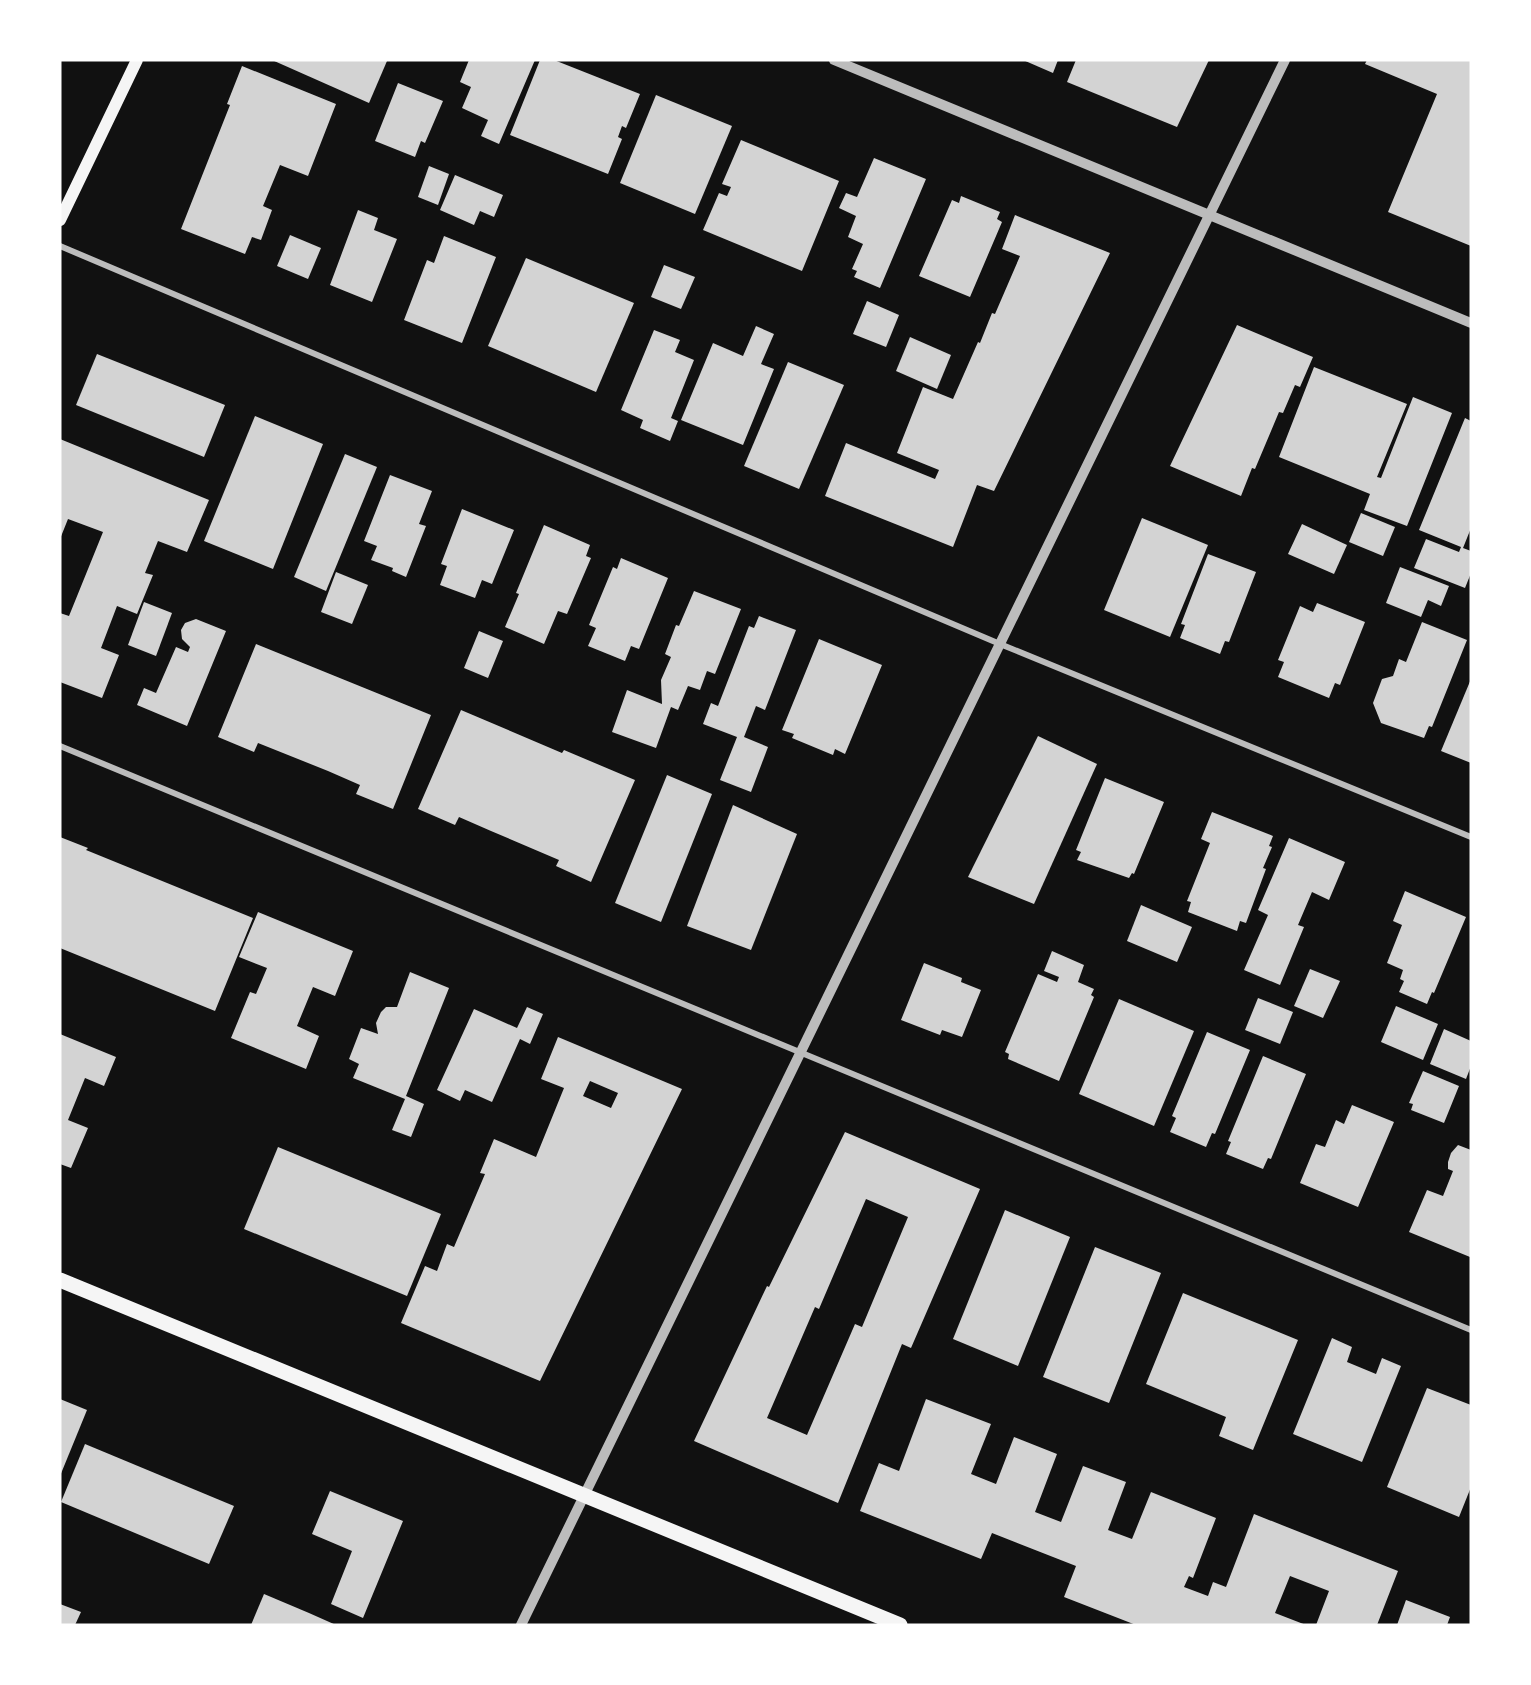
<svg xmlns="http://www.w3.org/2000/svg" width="1531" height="1685" font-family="'Exo 2',sans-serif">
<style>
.building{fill:#d3d3d3;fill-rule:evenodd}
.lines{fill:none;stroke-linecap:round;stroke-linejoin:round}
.minor{stroke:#bcbcbc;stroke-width:6}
.tertiary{stroke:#bcbcbc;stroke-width:10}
.secondary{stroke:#f5f5f5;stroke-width:12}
.primary{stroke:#f5f5f5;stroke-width:15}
</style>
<rect width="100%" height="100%" fill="#111"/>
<g class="building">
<polygon points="272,60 384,60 387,61 369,103"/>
<polygon points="469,60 535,60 499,144 481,136 488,120 462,108 471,87 460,82"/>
<polygon points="540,60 554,60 640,94 626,128 622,126 618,137 622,139 608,174 510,135"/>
<polygon points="1023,60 1058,60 1053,73"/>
<polygon points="1076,60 1209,60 1177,127 1067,82"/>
<polygon points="1367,60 1471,60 1471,246 1388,212 1437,94 1365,64"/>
<polygon points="242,66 336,104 308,176 280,165 263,206 272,210 261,240 252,237 245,254 181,229 230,105 227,104"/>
<polygon points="398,83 443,101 425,143 421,141 415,157 375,141"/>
<polygon points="656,95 732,126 695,214 620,183"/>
<polygon points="741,140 839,181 802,271 703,230 719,193 727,196 731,187 722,184"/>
<polygon points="874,158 926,179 880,288 854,277 857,271 852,269 863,244 848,237 856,216 839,208 846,193 857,197"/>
<polygon points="429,166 449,174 438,205 418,197"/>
<polygon points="455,175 503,195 494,217 480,211 474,225 440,210"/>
<polygon points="961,196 1000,212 997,219 1002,222 970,297 919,276 952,200 959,203"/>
<polygon points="358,210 378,218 374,230 397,239 372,302 330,285"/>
<polygon points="1015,215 1110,253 994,491 977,485 953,547 825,496 846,443 935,479 939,470 897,453 923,387 953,399 978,342 980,343 992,313 995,314 1020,256 1002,249"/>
<polygon points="290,235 321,248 308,279 277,266"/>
<polygon points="444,236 496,257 462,343 404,320 427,260 434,263"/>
<polygon points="526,258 634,303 596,392 488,346"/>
<polygon points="664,265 695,277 681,309 651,297"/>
<polygon points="867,301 899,315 886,347 853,334"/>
<polygon points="1237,325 1313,357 1300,387 1295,385 1283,413 1279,412 1255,469 1252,468 1241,496 1170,466"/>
<polygon points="756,326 774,334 761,364 774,369 743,445 681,420 713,343 743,356"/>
<polygon points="654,330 680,340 675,352 694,360 671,418 678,421 670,441 640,428 643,420 621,410"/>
<polygon points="910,337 951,355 937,389 896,371"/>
<polygon points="97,354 225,405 204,457 76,405"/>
<polygon points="788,362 844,385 799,489 744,466"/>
<polygon points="1314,367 1407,404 1377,477 1381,478 1413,397 1452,413 1407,526 1364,510 1370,494 1279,457"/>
<polygon points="255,416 323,444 273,569 204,541"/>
<polygon points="1465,418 1471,421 1471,528 1463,548 1471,551 1471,573 1465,588 1414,568 1426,539 1459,552 1461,547 1419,530"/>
<polygon points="60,439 209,500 187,552 158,541 145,573 153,575 137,614 117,606 101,648 119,655 102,698 60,682 60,613 69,616 103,532 68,519 60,539"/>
<polygon points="345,454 377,467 326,591 294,577"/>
<polygon points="390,475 432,491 419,524 426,526 406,577 392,571 393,568 371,560 377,546 364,541"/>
<polygon points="462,509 514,530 492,584 482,580 475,598 440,585 447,566 441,564"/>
<polygon points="1361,513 1395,527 1383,556 1349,542"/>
<polygon points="1142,518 1208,545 1170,637 1104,610"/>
<polygon points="1302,524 1347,545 1334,574 1288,554"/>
<polygon points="544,525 590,545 586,556 591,558 567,614 558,611 544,644 505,627 519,594 516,593"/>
<polygon points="1208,554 1256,572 1229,642 1225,641 1220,654 1180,638 1185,625 1181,624"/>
<polygon points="621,558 668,578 639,649 631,646 625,661 588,646 596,628 589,625 613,567 617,569"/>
<polygon points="1400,567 1449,586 1441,606 1428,600 1421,617 1386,603"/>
<polygon points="336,572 368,585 352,624 321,612"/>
<polygon points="694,591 741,609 715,674 707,671 700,690 688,686 678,710 671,707 656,748 612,732 627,690 662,704 661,680 671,657 665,654 676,625 679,626"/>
<polygon points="144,602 172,613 156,656 128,645"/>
<polygon points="1317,603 1365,622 1340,685 1335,683 1329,698 1278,677 1284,662 1278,660 1300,606 1313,612"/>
<polygon points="759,616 796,630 765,710 756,706 744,737 768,747 751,792 720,780 737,737 703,724 711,703 718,706 749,626 754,628"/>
<polygon points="196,619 226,631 187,726 137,705 144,688 156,693 176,647 188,652 190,647 182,639 181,630 185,623"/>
<polygon points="1422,622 1467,640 1432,727 1429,726 1424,738 1381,723 1373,703 1382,679 1393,676 1399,659 1406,662"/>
<polygon points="479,631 503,641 488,678 464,668"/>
<polygon points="819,639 882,665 845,754 835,749 833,755 792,738 794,734 782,730"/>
<polygon points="256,644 431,715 393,809 356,794 360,785 328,771 258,743 254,752 218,737"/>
<polygon points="1471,679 1471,763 1441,751"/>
<polygon points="461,710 562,753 564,750 635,780 591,882 556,866 559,860 491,831 459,817 455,825 418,809"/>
<polygon points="1038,736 1097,764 1034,904 968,877"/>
<polygon points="667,775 712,794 661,922 615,903"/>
<polygon points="1105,778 1164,802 1134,874 1132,873 1129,878 1077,860 1081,852 1076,850"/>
<polygon points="733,805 797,834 751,950 687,926"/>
<polygon points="1212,812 1273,836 1269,846 1272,847 1263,868 1266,869 1246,923 1240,921 1237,931 1188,912 1191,902 1187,901 1210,843 1201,839"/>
<polygon points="60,837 88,848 86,850 253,918 215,1011 60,948"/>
<polygon points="1289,838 1345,862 1329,900 1312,892 1298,925 1304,927 1280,985 1244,970 1268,915 1258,910"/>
<polygon points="1405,891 1466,917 1434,993 1432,992 1427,1004 1399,992 1404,981 1400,979 1403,970 1387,963 1402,925 1393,921"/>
<polygon points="1141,905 1192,927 1177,962 1127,941"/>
<polygon points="258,912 353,951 335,996 313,987 297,1026 319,1036 306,1069 231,1038 250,992 256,994 267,968 239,957"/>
<polygon points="1052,951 1084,965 1078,982 1094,989 1091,995 1094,997 1059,1081 1008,1059 1009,1054 1005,1052 1038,974 1057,982 1059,977 1044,971"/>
<polygon points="924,963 962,978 961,982 981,990 962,1037 942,1030 940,1035 901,1020"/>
<polygon points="1310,969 1340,981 1323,1018 1294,1006"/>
<polygon points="410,972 449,988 406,1096 424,1104 411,1137 392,1130 405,1099 353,1078 359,1064 349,1059 361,1028 378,1034 376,1023 381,1012 386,1007 397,1007"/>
<polygon points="1258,998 1293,1012 1280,1044 1245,1030"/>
<polygon points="1119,999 1194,1031 1154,1126 1079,1094"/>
<polygon points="1396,1006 1438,1024 1423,1060 1381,1042"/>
<polygon points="527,1007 543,1014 530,1044 520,1039 492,1102 465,1090 460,1101 437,1090 474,1009 517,1028"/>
<polygon points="1444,1029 1471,1041 1471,1066 1466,1079 1430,1064"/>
<polygon points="1207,1032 1250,1050 1215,1134 1212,1133 1206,1147 1170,1132 1176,1118 1172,1116"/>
<polygon points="60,1034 116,1057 104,1086 85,1078 68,1120 88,1128 71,1168 60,1164"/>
<path d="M558,1037L682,1089L540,1381L401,1323L425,1266L437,1271L447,1244L454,1247L485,1174L480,1173L494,1139L536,1157L564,1088L541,1079ZM590,1081L618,1093L611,1108L583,1096Z"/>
<polygon points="1263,1056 1306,1074 1271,1159 1268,1158 1263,1169 1226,1154 1231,1142 1228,1141"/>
<polygon points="1423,1071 1459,1086 1444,1123 1411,1110 1413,1104 1409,1103"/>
<polygon points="1352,1105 1394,1122 1358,1207 1300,1183 1316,1144 1325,1147 1336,1120 1344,1124"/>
<path d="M845,1132L980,1189L911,1348L902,1344L838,1503L694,1441L767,1286L769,1287ZM866,1199L908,1217L862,1327L855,1324L807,1435L767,1418L815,1307L819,1309Z"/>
<polygon points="1458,1145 1471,1150 1470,1257 1409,1232 1427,1190 1443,1196 1453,1171 1448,1169 1448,1162 1451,1153"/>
<polygon points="278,1147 441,1214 407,1296 244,1229"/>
<polygon points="1005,1210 1070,1237 1018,1366 953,1339"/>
<polygon points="1095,1247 1161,1273 1109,1403 1043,1377"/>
<polygon points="1183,1293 1298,1340 1253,1450 1219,1436 1226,1417 1146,1384"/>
<polygon points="1332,1338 1352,1347 1347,1362 1376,1374 1382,1358 1401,1366 1362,1462 1293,1434"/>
<polygon points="1427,1388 1471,1405 1471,1487 1459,1517 1387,1487"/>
<polygon points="60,1399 87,1410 60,1476"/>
<polygon points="926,1399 991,1424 971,1474 996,1484 1014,1437 1057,1454 1035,1512 1061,1522 1083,1466 1126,1482 1108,1530 1132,1539 1151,1492 1216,1518 1193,1578 1189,1576 1184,1587 1208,1596 1213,1582 1226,1587 1254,1514 1398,1571 1377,1625 1316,1625 1329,1591 1290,1576 1275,1613 1306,1625 1136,1625 1064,1597 1076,1566 992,1533 981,1559 860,1511 879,1463 899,1471"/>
<polygon points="85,1444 234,1506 209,1564 61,1502"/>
<polygon points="330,1491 403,1521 363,1618 331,1604 352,1551 312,1534"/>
<polygon points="264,1594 309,1613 336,1625 251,1625"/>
<polygon points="1406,1600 1450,1617 1447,1625 1397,1625"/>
<polygon points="60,1604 81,1612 75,1625 60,1625"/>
</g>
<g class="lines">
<g class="minor">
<polyline points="60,246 1000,644 1471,837"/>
<polyline points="60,746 1471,1330"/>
</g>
<g class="tertiary">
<polyline points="834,60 1471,323"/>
<polyline points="521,1625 1285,60"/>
</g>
<polyline class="secondary" points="60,220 137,60"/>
<polyline class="primary" points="60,1280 900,1625"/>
</g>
<rect width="1531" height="1685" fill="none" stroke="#ffffff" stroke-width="123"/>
</svg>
